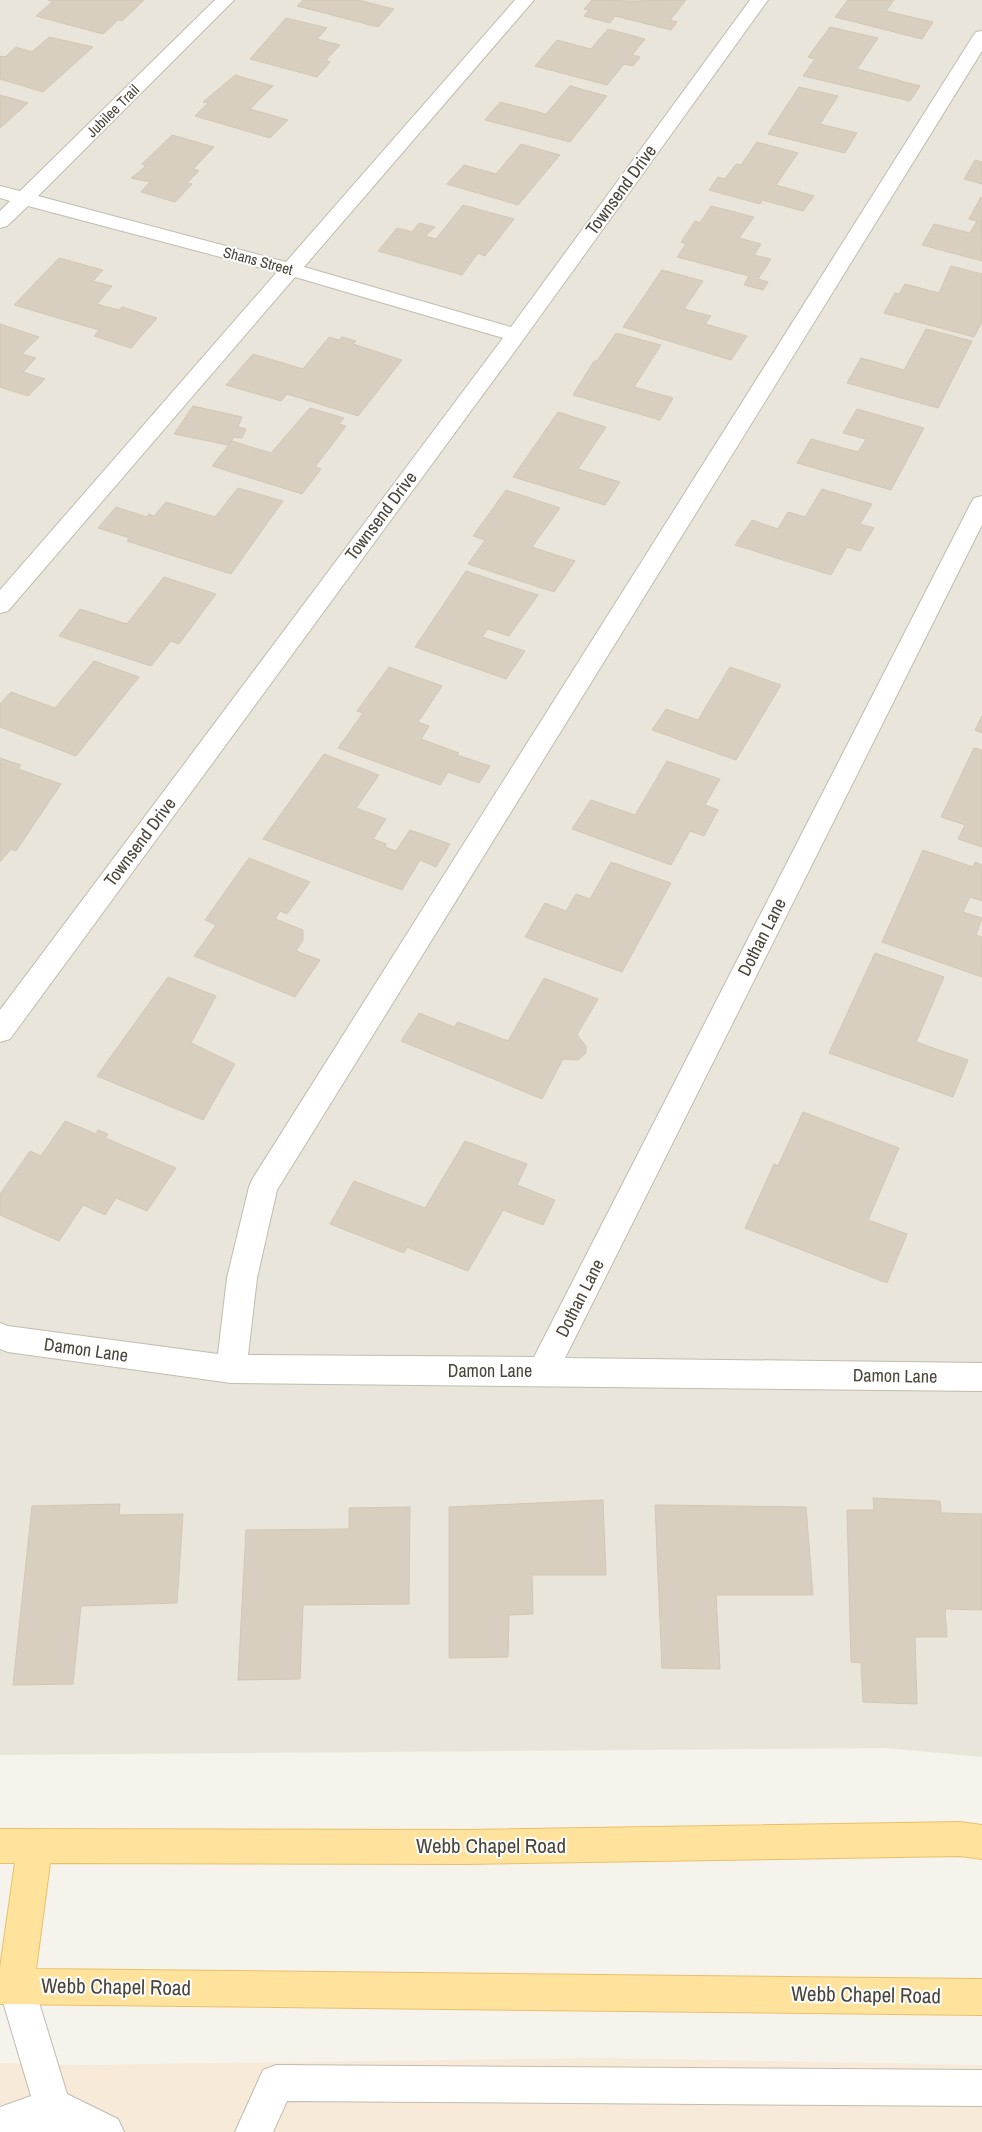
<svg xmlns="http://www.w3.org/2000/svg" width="982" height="2132" font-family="'Archivo Narrow',sans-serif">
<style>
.residential{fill:#eae5da}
.commercial{fill:#f7ead8}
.building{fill:#d8cfc1;stroke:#d3c7b4}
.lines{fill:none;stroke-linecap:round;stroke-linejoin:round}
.minor-casing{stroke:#c2bbae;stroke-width:2}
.major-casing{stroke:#e6c16a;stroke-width:2}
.minor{fill:#fff;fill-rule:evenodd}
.major{fill:#ffe39c;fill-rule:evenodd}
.labels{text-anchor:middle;stroke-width:4;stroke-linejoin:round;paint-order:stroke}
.far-street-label{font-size:15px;fill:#4b4439;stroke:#fff}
.street-label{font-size:18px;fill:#4b4439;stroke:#fff}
.near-street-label{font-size:21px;fill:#4b4439;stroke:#fff}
</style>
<rect width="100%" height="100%" fill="#f6f3ec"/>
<polygon class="residential" points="0,0 982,0 982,1757 886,1748 0,1755"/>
<polygon class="commercial" points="595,2058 982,2065 982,2132 0,2132 0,2063 74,2065"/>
<g class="building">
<polygon points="48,0 144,0 122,21 118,20 103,34 36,16 53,1"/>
<polygon points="303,0 358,0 394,9 378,27 297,6"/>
<polygon points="592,0 632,1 686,0 670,20 677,22 671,30 615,16 610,23 584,16 589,10 584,9"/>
<polygon points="848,0 894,0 886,11 933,22 922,39 835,17"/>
<polygon points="286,18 327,28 317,39 340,45 326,60 330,62 317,77 250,59"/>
<polygon points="830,27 878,38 857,69 920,86 910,101 803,76 815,59 808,57"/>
<polygon points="608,29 645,39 632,55 640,57 633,66 624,64 607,85 535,66 557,40 591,49"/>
<polygon points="49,37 93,47 43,92 0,79 0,56 5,57 16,47 32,52"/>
<polygon points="235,75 273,86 250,109 288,120 270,138 195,116 208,103 203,102"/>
<polygon points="570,86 607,96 570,142 485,120 500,102 546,114"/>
<polygon points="799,87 838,96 820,124 857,133 845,153 768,134"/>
<polygon points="0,95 28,103 0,128"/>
<polygon points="172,135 214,147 193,169 199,171 187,183 192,184 175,202 141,192 150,182 131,178 146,166 142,164"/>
<polygon points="757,142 798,153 776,185 814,196 803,211 762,200 760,204 709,190 718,177 725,179 736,164 741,165"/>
<polygon points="521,144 560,155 518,205 447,184 464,165 496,174"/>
<polygon points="975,160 982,162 982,184 964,179"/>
<polygon points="981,197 982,261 922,245 934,224 970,233 977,221 969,219"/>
<polygon points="463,205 514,219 485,256 478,253 462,275 378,251 397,228 412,232 419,223 435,227 425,236 436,239"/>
<polygon points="711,206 754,217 739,238 761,244 754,255 771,259 758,279 768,282 763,290 744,285 749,276 677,257 686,244 681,242 695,221 700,223"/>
<polygon points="59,258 103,270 93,281 112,286 97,304 119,310 122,307 157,318 131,348 94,336 99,330 14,305"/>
<polygon points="951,266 982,274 982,322 974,337 884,313 895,293 899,294 905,284 939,293"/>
<polygon points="662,270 703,281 684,309 711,316 705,324 747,336 731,360 623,327"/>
<polygon points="0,324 39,337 22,354 36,358 23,372 45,379 28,396 0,387"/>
<polygon points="926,329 972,341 938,408 847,383 861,358 904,370"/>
<polygon points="616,333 661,345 634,387 673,398 660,420 573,395 594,361 597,361"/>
<polygon points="329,337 339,340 342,337 356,341 353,344 402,360 358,416 287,394 281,401 226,385 253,354 303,369"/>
<polygon points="193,406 242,417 238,427 246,429 242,438 234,437 228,445 174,434"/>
<polygon points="310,408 344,418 339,424 346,426 315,467 321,469 302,494 212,466 232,441 271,453"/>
<polygon points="857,409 924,428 891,490 797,463 811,439 858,452 866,439 843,433"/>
<polygon points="558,412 606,427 578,469 620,482 605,505 513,477"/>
<polygon points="238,488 283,501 231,574 127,541 130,538 98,528 116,507 147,517 149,514 154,516 166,502 215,517"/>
<polygon points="822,489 872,504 860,524 874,528 860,551 847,547 831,575 735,545 752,520 778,529 788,512 805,517"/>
<polygon points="506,490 560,508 532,547 575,561 554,592 468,564 485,540 473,536"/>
<polygon points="466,571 538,595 509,636 488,629 482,637 525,651 506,679 415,647"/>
<polygon points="164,577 216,594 179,644 171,641 151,666 59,636 80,609 127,624"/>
<polygon points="94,661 139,677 76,756 0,727 0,704 11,692 55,708"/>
<polygon points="389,667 442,686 418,722 429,726 421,739 459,753 457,755 490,766 479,783 448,772 440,785 338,748 363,713 357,711"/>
<polygon points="730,667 781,685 736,760 652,730 666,709 698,720"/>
<polygon points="982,716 982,733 975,730"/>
<polygon points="974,748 982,750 982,847 958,839 965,825 941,817"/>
<polygon points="324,754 379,775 356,808 386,819 373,839 386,844 385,847 396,851 410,830 450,844 436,867 420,860 402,890 263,839"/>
<polygon points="0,758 21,765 18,769 61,784 16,851 11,849 0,862"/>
<polygon points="667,761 720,779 705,805 718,810 704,836 690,831 671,865 572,829 591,800 635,815"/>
<polygon points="923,850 973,867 975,862 982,865 982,901 970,897 963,912 982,918 976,935 982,937 982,977 882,942"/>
<polygon points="249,858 310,882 287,914 280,911 275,919 303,930 303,940 296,951 320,960 295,997 194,956 216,925 205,920"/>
<polygon points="611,862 671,883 622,972 525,937 545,903 566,911 576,894 590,899"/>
<polygon points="875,953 944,977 916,1042 968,1060 953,1097 829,1053"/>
<polygon points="168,977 216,996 191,1043 235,1064 203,1120 97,1076"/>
<polygon points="544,978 598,999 577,1035 586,1046 586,1053 578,1060 563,1059 542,1099 401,1041 419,1013 454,1027 458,1022 508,1041"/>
<polygon points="803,1112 899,1148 868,1220 907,1234 887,1283 745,1228 774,1164 778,1166"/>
<polygon points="65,1121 96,1134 98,1130 108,1134 105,1138 176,1168 147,1211 116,1198 105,1215 83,1205 59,1241 0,1215 0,1194 30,1151 41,1156"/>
<polygon points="465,1141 527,1164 517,1185 555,1200 543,1225 503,1210 468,1271 407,1247 404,1253 330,1224 354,1181 425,1208"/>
<polygon points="873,1498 940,1501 941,1513 982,1514 982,1610 945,1609 947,1637 915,1637 917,1704 863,1702 861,1663 851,1662 847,1510 874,1510"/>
<polygon points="603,1500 606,1575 532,1575 533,1614 509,1615 508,1657 449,1658 449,1507"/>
<polygon points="120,1504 119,1515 183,1514 177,1603 81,1606 73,1684 13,1685 32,1506"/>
<polygon points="655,1505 806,1507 813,1595 716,1595 720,1669 662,1668"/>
<polygon points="410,1507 409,1604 303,1605 300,1679 238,1680 246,1530 349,1529 349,1508"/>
</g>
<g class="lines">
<defs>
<g id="minor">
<polygon points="215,0 234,0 38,196 286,262 515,0 534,0 304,267 511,327 750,0 768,0 523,340 10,1039 0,1042 0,1010 503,338 295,277 8,611 0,613 0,590 277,272 28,206 7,226 0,228 0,211 10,201 0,198 0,186 20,191"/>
<polygon points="982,31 982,51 277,1190 257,1278 248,1355 534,1357 971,503 974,498 982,496 982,525 565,1358 982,1363 982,1391 231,1383 8,1352 0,1349 0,1323 8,1326 218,1354 227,1278 249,1187 253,1178 973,36 976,32"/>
<polygon points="16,1968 29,1973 34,1986 67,2094 118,2119 124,2132 0,2132 0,2107 31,2096 0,1992 0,1981 3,1973"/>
<polygon points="276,2065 982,2070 982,2106 287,2101 273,2132 235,2132 263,2070"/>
</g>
<polygon id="major" points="960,1822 982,1825 982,1859 960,1856 465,1864 50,1863 36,1969 982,1979 982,2015 0,2004 0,1968 15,1863 0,1863 0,1829 465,1830"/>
</defs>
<use href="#minor" class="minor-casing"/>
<use href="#major" class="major-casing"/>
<use href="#minor" class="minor"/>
<use href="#major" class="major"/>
</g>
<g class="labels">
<g class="far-street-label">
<text transform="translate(113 111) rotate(-45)" y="5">Jubilee Trail</text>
<text transform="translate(258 261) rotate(15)" y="5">Shans Street</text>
</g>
<g class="street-label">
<text transform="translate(621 190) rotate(-54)" y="6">Townsend Drive</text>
<text transform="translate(381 516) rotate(-53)" y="6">Townsend Drive</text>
<text transform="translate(140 842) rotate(-53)" y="6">Townsend Drive</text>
<text transform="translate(762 937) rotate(-63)" y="6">Dothan Lane</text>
<text transform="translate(580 1298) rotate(-63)" y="6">Dothan Lane</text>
<text transform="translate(86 1350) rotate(8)" y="6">Damon Lane</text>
<text x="490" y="1377">Damon Lane</text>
<text transform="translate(895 1376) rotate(1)" y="6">Damon Lane</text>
</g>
<g class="near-street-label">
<text x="491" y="1853">Webb Chapel Road</text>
<text transform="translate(116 1987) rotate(1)" y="7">Webb Chapel Road</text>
<text transform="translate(866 1995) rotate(1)" y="7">Webb Chapel Road</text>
</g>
</g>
</svg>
